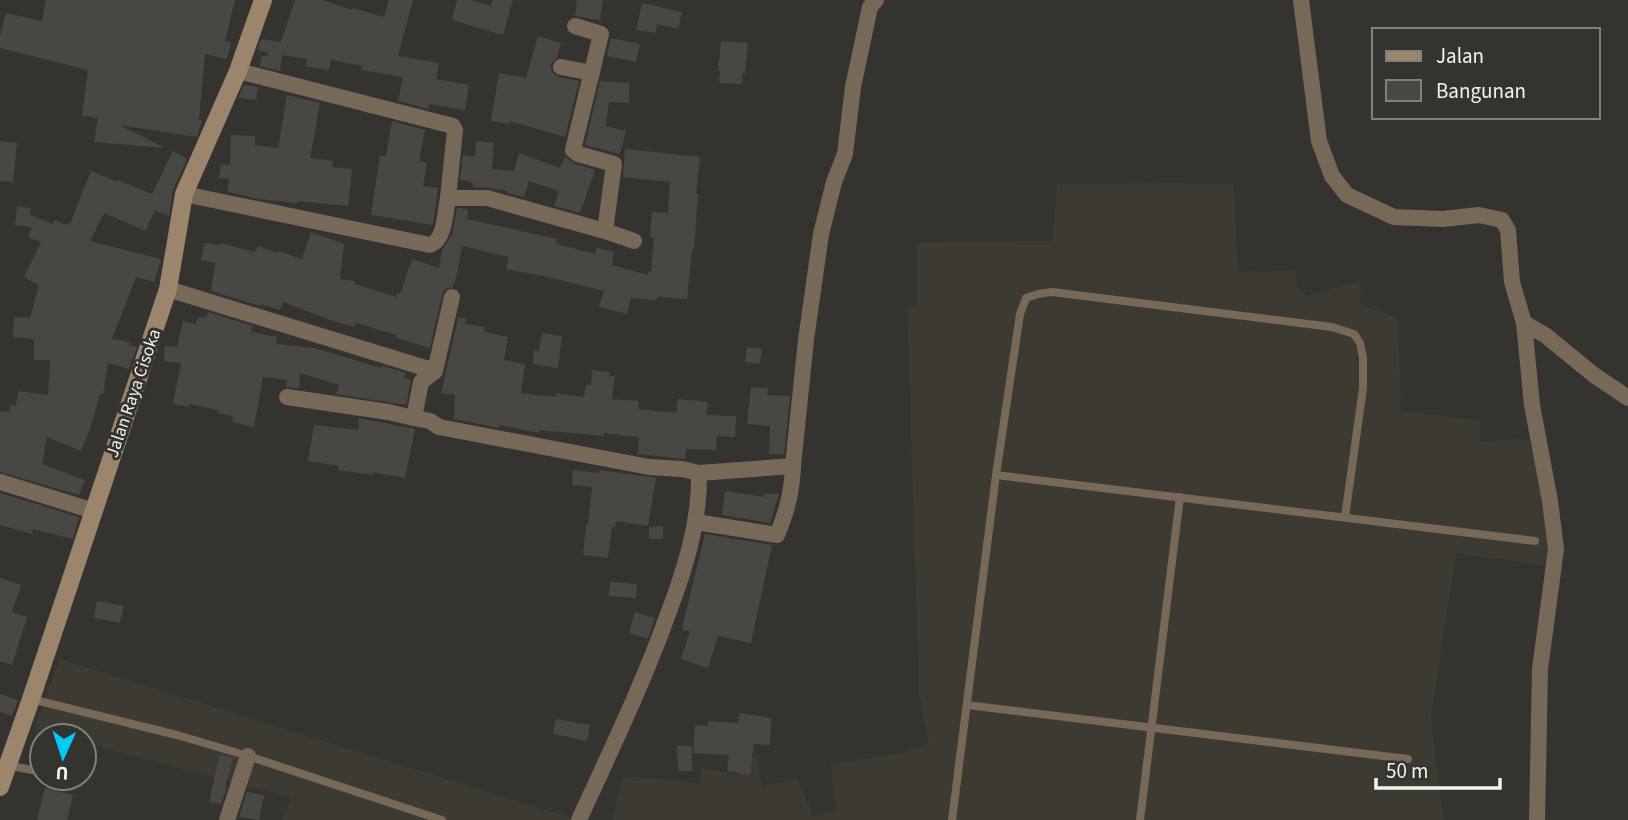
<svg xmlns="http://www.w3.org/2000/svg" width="1628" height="820" font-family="'Source Sans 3',sans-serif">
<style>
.built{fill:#3d3b31}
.building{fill:#474844}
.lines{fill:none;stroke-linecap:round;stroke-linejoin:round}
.lane{stroke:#766958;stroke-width:8}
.street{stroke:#766958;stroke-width:16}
.secondary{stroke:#9b866c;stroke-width:18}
.labels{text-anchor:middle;stroke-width:6;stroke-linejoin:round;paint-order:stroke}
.street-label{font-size:18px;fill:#f3f3f0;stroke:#34332f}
</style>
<rect width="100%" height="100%" fill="#34332f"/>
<g class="built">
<polygon points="1234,183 1238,272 1296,270 1296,284 1307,296 1360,281 1361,305 1398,318 1401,411 1481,421 1480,441 1529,439 1548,517 1550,566 1456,553 1431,719 1444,820 612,820 623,776 700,783 701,768 738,774 741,757 757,758 762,786 798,779 813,816 836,809 830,764 908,752 929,743 919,694 907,307 917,306 917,242 1052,241 1057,184"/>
<polygon points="60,659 578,820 282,820 291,798 84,743 84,736 59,736 34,729"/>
</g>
<g class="building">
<polygon points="46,0 235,0 225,41 231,42 227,59 205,54 199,120 202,120 197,137 120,125 165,148 94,142 98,118 82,116 88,70 0,48 0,36 6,13 42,21"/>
<polygon points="295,0 322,0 352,10 353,8 384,17 389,0 413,0 398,56 439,63 436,79 469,85 465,110 429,104 428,109 398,101 403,77 361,70 362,66 331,60 329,70 306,66 307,59 282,55 280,71 260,66 262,56 267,56 268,52 257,50 261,39 281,42"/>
<polygon points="457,0 471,0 491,6 493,0 513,0 503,35 452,20"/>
<polygon points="577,0 603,0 600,20 575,16"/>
<polygon points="642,3 682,12 678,29 657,24 656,33 636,30"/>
<polygon points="538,36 561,43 557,57 551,64 551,70 554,74 559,77 579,81 565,137 510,121 510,124 491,121 499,73 526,78"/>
<polygon points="611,38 640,44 636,62 607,56"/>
<polygon points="721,41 748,43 745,73 742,73 742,84 719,83 720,71 718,71"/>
<polygon points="600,81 629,83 629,103 609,102 606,126 626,131 620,154 585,145"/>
<polygon points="244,85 258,87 256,100 238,98"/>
<polygon points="287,95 320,103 310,158 333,161 332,167 352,169 348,206 298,201 298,203 258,199 228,192 229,179 219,178 221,164 230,165 231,135 255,136 255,145 278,148"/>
<polygon points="392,121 425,130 419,161 427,163 423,186 438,188 433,225 371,215 380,155 386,156"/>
<polygon points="0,141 17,143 13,182 0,181"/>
<polygon points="476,141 494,143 492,169 514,171 519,153 560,168 565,156 575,164 595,170 580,213 554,206 559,191 529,181 524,197 507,193 507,191 489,188 473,187 473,182 460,180 463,155 475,157"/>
<polygon points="625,149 700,157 696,194 698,194 694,249 692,249 687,299 657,297 657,300 631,298 627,314 599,307 604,291 548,277 506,269 509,257 462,246 457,274 453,287 445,289 442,295 430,348 397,338 397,335 356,323 354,327 330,320 283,302 280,310 260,304 260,306 211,291 215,263 201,260 205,243 219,245 220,243 255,252 258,246 278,253 279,251 302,259 311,232 344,244 340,279 356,281 355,284 396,297 397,293 400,294 412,259 439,268 442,250 452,235 457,208 461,208 468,210 467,219 557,239 556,244 595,254 597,248 614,252 612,265 648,275 648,271 651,272 654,238 650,237 652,212 668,213 670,182 623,177"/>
<polygon points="173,151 187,159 173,190 169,216 155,210 146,231 104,213 90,241 161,259 154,282 136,277 112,339 130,342 129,345 137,347 129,369 108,363 103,394 100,394 90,429 81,451 47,437 42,464 85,480 79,495 0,472 0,411 10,412 10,405 16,406 18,391 48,395 49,377 50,360 34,360 34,339 13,337 14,317 30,318 39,285 24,277 41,242 28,237 32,227 15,225 17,206 31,208 30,215 53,224 54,220 67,225 68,223 70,224 91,171 118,182 118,180 152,194"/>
<polygon points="208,312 253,326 251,332 277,337 276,344 314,348 382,368 383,366 406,373 404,378 411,380 406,405 336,394 339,385 300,373 299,388 286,387 287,380 263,377 254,427 232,422 233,416 217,413 218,410 189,404 189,407 173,404 181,363 164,361 165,346 177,347 183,321 196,324 198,317 206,318"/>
<polygon points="458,318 466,318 465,324 485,327 484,332 508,337 504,360 525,364 521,393 556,397 556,393 584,397 586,385 591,385 592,370 610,372 609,376 615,376 612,399 639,401 638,409 676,413 678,399 708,402 706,415 736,416 735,437 717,436 716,450 686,449 685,459 638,454 639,437 604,433 604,436 539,430 539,433 500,425 499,428 454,419 455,395 441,393"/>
<polygon points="542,333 562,336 558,368 533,364 534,350 539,351"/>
<polygon points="747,347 762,349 760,364 745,362"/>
<polygon points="751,387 768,388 767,395 790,396 784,455 769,454 770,426 747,424"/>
<polygon points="359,418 415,429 405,478 373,472 373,475 338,470 339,466 308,461 314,425 358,430"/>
<polygon points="573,470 599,473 600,470 656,478 648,526 616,521 615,527 612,527 608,558 583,555 586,525 588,525 592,487 572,485"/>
<polygon points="725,491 764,497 764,494 779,494 770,523 722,515"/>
<polygon points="0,493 79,517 73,539 33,529 32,534 0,525"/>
<polygon points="663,526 663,539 649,539 649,527"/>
<polygon points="705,534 772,545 751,643 718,636 708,668 681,659 690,631 683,630 683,624"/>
<polygon points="0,578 21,585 12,612 27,617 12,665 0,661"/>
<polygon points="610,582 637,584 636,598 609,596"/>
<polygon points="97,601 124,606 120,623 94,618"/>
<polygon points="635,612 655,618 648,639 629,633"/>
<polygon points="0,694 18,700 12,716 0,712"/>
<polygon points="740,713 771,718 770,745 754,744 750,775 727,771 729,755 693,753 695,725 708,726 708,721 738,723"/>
<polygon points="556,719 590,725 587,741 553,734"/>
<polygon points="677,746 692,746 692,771 678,771"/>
<polygon points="220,755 233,758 225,787 227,788 221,804 209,802"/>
<polygon points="45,788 73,795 67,820 37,820"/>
<polygon points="247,792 264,795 259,820 239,817"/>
</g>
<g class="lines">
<g class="lane">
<polyline points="996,475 1535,541"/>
<polyline points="31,699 177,735 248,756 442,820"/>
<polyline points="967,705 1408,759"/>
<polyline points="7,765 42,772"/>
<polyline points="68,778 80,781"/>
<polyline points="952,820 996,475 1020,314 1026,298 1038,294 1052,292 1332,327 1354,334 1360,343 1363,358 1363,388 1345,517"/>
<polyline points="1140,820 1180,497"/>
</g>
<g class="street">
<polyline points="1301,0 1319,141 1332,176 1347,195 1394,217 1443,219 1479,215 1502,220 1508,230 1512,282 1524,323 1532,405 1550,501 1556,549 1540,669 1537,820"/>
<polyline points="575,26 601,34 573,150 578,154 614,164 605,231"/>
<polyline points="561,67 592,73"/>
<polyline points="238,71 453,126 455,130 448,198"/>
<path d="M184,194L430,245C445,240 445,213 448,198H487L605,231L634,241"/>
<polyline points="168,289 435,371 421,382 414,418 430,421 439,427 649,467 682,469 699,473 793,466 806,340 821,234 834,182 845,154 853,87 870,7 876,0"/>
<polyline points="1524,323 1545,335 1594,375 1628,398"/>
<polyline points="435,371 452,297"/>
<polyline points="287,397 388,412 414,418"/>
<polyline points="0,482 94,511"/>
<path d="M696,522L777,535C787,511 792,492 793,466"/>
<polyline points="227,820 248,756"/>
<path d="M579,820C610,752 643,684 668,614C685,569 700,522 699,473"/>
</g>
<polyline class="secondary" points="0,787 31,699 168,289 184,194 238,71 263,0"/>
</g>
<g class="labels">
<g class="street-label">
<text transform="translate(133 393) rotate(-71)" y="6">Jalan Raya Cisoka</text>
</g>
</g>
<rect x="1372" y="28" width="228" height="91" fill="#34332f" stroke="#80807c" stroke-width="2"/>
<rect x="1386" y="51" width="35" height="10" fill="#9b866c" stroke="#80807c" stroke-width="2"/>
<text x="1436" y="63" font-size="21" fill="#f3f3f0">Jalan</text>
<rect x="1386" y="80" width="35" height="21" fill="#474844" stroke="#80807c" stroke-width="2"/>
<text x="1436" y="98" font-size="21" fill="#f3f3f0">Bangunan</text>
<g transform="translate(63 757) rotate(183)"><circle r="33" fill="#34332f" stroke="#80807c" stroke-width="2"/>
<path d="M0-5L12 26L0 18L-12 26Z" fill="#00cbf8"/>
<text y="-10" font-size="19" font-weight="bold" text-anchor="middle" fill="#f3f3f0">U</text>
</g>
<path d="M1376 778v10h124v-10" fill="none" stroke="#f3f3f0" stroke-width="3.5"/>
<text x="1386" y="778" font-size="21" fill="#f3f3f0" stroke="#34332f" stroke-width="5" paint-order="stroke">50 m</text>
</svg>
